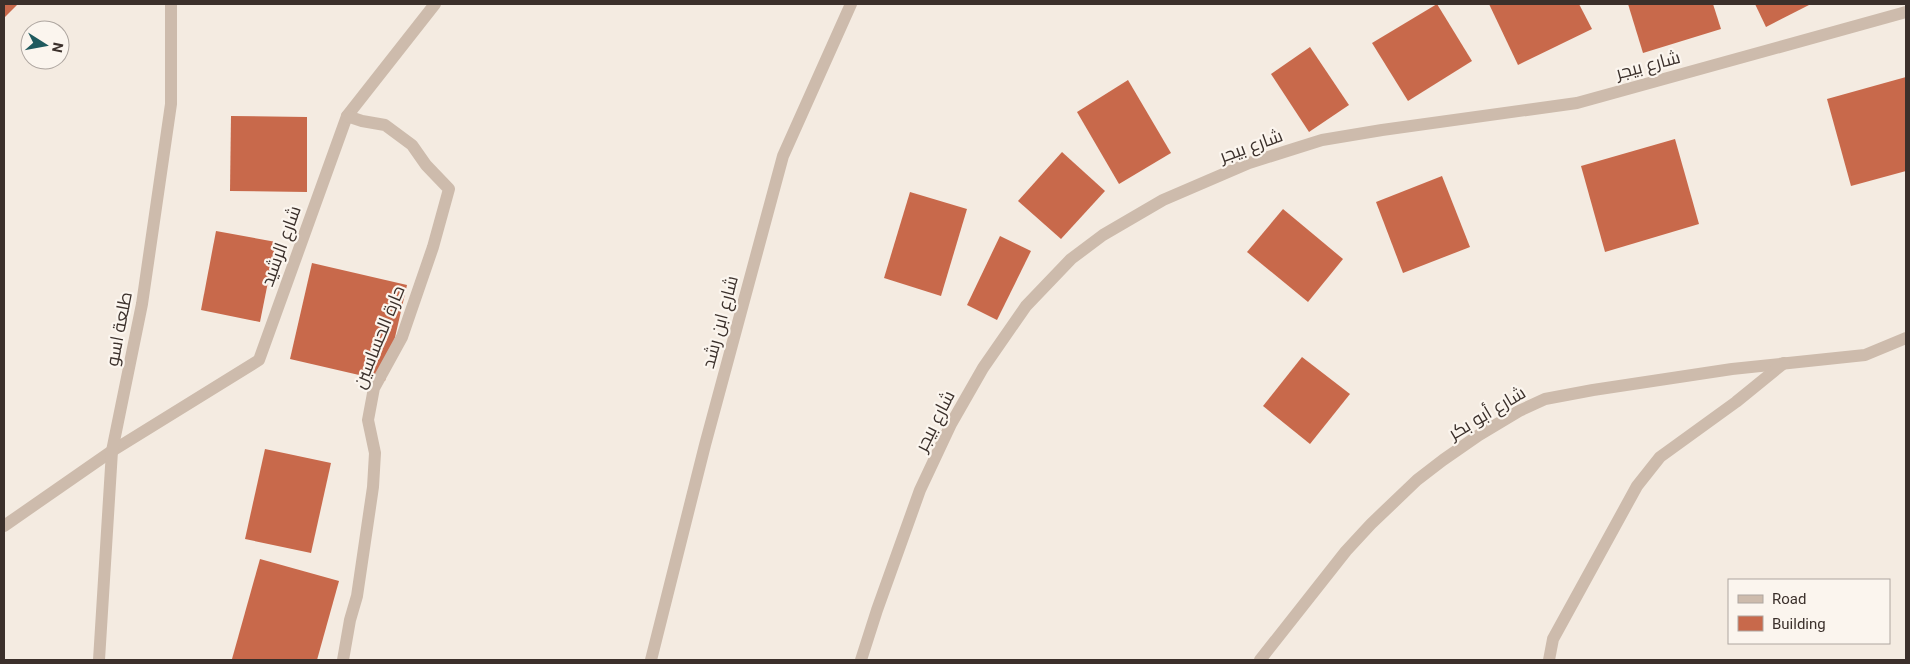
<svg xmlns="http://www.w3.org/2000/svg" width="1910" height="664" font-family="Roboto,Cairo,sans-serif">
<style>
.building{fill:#c8694b}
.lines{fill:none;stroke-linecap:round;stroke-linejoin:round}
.street{stroke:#cdbbac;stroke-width:12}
.labels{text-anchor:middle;stroke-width:4.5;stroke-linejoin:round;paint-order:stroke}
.street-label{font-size:18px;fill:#3b302b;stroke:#fbf5ee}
</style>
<rect width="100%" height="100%" fill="#f4ebe1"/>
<g class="building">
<polygon points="4,4 18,4 4,18"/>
<polygon points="1437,4 1472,61 1408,101 1372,43"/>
<polygon points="1489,4 1579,4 1592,29 1518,65"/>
<polygon points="1628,4 1713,4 1721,29 1643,53"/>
<polygon points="1755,4 1811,4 1766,27"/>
<polygon points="1310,47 1349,105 1309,132 1271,74"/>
<polygon points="1906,77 1906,171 1851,186 1827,99"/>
<polygon points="1128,80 1171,153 1119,184 1077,112"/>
<polygon points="231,116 307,117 307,192 230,191"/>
<polygon points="1675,139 1699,224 1605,252 1581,166"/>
<polygon points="1062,152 1105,191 1061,239 1018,201"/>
<polygon points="1442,176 1470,247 1403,273 1376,202"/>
<polygon points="910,192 967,209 941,296 884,278"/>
<polygon points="1283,209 1343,259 1308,302 1247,252"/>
<polygon points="216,231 276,242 260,322 201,310"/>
<polygon points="1000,236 1031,251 997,320 967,305"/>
<polygon points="312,263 407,285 385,381 290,359"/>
<polygon points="1302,357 1350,394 1310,444 1263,406"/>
<polygon points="265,449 331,463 311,553 245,539"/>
<polygon points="260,559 339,581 317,660 238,660 232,659"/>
</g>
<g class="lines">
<g class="street">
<polyline points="4,526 112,451 259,360 347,116 435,4"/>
<polyline points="99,660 112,451 142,304 171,104 171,4"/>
<polyline points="343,660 350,620 357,596 373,487 375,453 368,420 374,388 402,337 433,247 449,189 426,165 412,145 385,125 362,121 347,116"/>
<polyline points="651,660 705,445 783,156 851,4"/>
<polyline points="861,660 877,610 920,490 951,424 983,368 1026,306 1071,259 1103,235 1163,200 1249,163 1322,140 1382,130 1577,103 1906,12"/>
<polyline points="1260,660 1346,551 1371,524 1417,480 1443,460 1479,435 1519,411 1545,399 1593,390 1732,369 1865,355 1906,338"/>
<polyline points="1549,660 1553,639 1637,486 1660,457 1736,402 1784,363"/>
</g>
</g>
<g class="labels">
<g class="street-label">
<text transform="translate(1648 65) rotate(-15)" y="6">شارع بيجر</text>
<text transform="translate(1251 146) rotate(-20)" y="6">شارع بيجر</text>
<text transform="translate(281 246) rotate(-70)" y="6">شارع الرشيد</text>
<text transform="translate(720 322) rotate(-75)" y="6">شارع ابن رشد</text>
<text transform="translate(119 329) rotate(-79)" y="6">طلعة اسو</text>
<text transform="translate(379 337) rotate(-68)" y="6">حارة الحساسين</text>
<text transform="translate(1487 413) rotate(-31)" y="6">شارع أبو بكر</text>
<text transform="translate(935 421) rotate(-63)" y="6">شارع بيجر</text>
</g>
</g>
<rect width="1910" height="664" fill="none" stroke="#3b302b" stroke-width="10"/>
<rect x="1728" y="579" width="162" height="65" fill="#fbf5ee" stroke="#aea6a0"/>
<rect x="1738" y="595" width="25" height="8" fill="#cdbbac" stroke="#aea6a0"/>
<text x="1772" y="604" font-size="15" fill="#3b302b">Road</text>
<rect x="1738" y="616" width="25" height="15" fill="#c8694b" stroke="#aea6a0"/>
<text x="1772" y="629" font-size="15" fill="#3b302b">Building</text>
<g transform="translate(45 45) rotate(101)"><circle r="24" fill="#fbf5ee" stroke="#aea6a0"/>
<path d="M0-4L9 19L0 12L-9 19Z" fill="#1f5a5e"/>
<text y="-8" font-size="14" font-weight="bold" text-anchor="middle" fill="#3b302b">N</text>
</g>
</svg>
